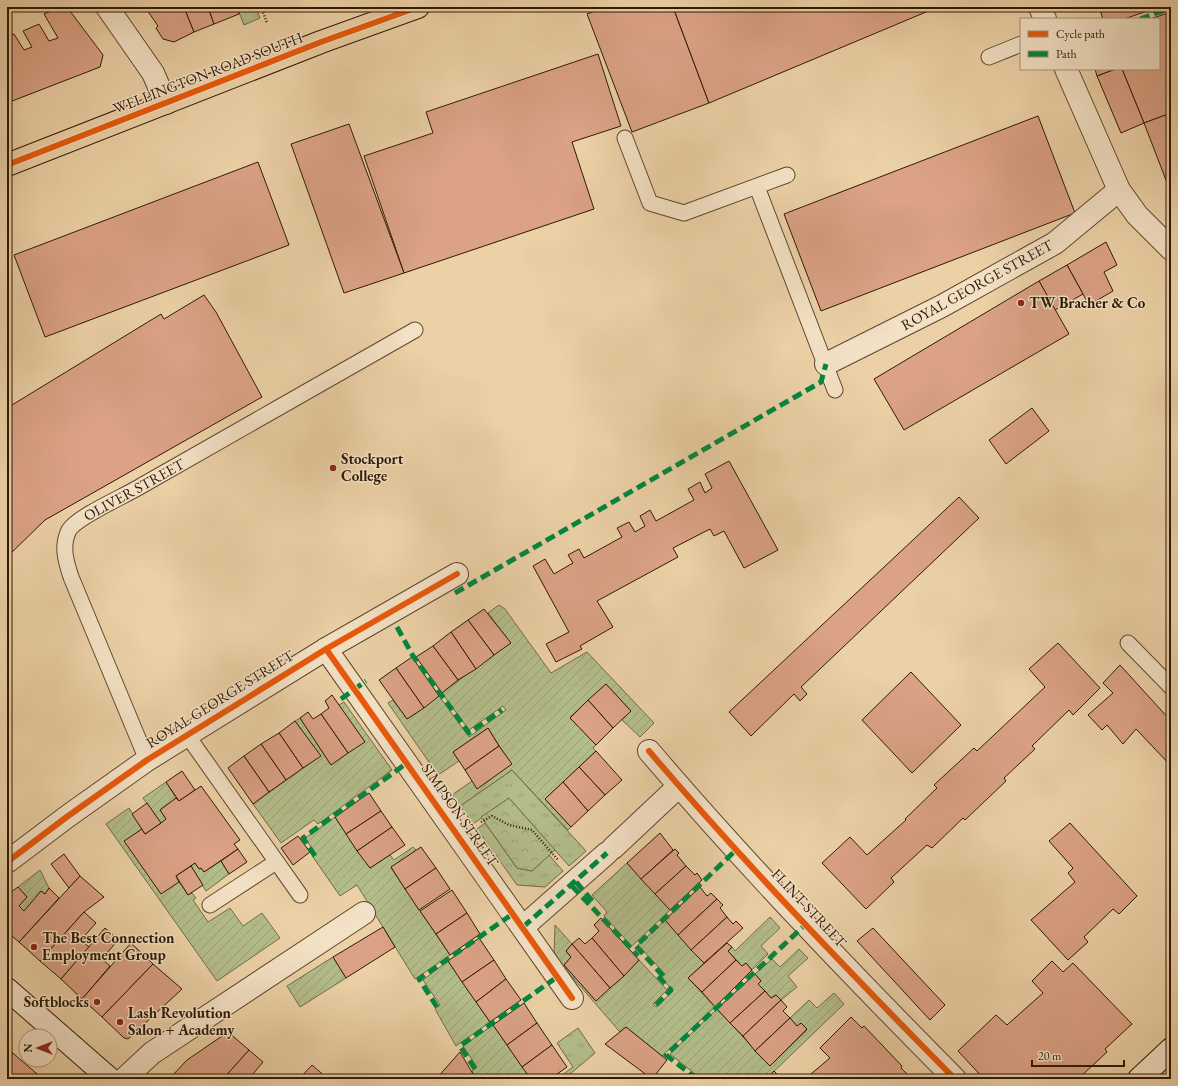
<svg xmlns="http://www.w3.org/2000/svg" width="1178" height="1086" font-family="'EB Garamond',serif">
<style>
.grass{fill:url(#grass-tufts);stroke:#716b48}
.forest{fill:url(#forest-crowns);stroke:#716b48}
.garden{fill:url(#garden-furrows);stroke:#716b48}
.building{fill:#dba285;stroke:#2f1907}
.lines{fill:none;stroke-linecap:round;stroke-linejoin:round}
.lane-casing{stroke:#5e472f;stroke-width:17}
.street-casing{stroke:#5e472f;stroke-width:24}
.secondary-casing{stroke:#2f1907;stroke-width:24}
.highway-casing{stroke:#2f1907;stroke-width:24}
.path{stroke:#2f1907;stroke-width:2.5;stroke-dasharray:1 2;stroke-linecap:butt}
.lane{stroke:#f3e1c5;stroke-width:15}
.street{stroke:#f3e1c5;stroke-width:22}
.secondary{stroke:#f3e1c5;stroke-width:22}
.highway{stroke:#ecd1a6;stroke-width:22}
.quiet{stroke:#00873e;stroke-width:5;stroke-dasharray:10 5;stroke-linecap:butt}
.cycleway-casing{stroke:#f3e1c5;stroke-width:8}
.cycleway{stroke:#e8590c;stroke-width:6}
.poi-dot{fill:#8f2418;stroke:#f3e1c5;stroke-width:1.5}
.labels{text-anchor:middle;stroke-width:3;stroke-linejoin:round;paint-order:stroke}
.street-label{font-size:15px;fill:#2f1907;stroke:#f3e1c5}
.poi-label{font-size:15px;font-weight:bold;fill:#2f1907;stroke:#f3e1c5;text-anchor:start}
</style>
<defs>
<pattern id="grass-tufts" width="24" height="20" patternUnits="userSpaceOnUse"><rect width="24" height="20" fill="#b3bd8a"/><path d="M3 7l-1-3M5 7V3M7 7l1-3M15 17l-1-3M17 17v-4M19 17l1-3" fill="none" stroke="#9aa276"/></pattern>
<pattern id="forest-crowns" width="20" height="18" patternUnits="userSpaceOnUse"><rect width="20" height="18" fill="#b3bd8a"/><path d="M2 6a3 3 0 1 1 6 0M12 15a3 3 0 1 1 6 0" fill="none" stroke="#9aa276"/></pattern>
<pattern id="garden-furrows" width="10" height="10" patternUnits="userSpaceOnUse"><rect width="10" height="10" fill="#b3bd8a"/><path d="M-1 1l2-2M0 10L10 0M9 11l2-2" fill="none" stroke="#9aa276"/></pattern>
</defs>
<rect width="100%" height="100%" fill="#ecd1a6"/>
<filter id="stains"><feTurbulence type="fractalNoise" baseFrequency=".005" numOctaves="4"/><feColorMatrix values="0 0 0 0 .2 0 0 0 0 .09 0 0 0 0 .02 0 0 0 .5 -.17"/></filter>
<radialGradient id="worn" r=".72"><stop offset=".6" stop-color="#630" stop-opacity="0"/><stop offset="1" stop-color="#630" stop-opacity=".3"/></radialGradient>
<g class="grass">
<polygon points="237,7 256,7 260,18 244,25"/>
<polygon points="512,770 586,851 569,866 509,798 473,824 460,806"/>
<polygon points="485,823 517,868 532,871 549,855 563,871 545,887 517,885 477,829"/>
<polygon points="578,1028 595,1053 564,1079 557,1079 573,1067 557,1043"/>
</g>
<polygon class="forest" points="509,798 555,850 532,871 517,868 481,817"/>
<g class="garden">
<polygon points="499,605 505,609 551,673 587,652 654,723 640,737 622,720 631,711 606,684 570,717 596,745 593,748 596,751 545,799 571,827 568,830 512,770 460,806 452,795 472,781 511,764 488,728 453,752 459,761 438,775 388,703 393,700 407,719 439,696 469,737 506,710 503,706 469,730 442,693 510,642 488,613"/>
<polygon points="344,702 392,770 318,824 314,820 281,843 253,804 320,756 295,721 300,718 331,765 339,705"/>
<polygon points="166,782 176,798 160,810 166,819 161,823 143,798"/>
<polygon points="129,808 142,829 125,841 179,882 188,895 192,893 196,898 193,900 208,922 230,908 243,926 262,913 280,938 217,981 106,824"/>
<polygon points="335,817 370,868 390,855 394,860 413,847 416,850 391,868 450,955 415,979 357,885 340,896 313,857 316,854 305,838"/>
<polygon points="221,861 229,874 206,891 191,866 195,863 199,869 201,868 204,872"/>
<polygon points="627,863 670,910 632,946 604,916 607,912 592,895"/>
<polygon points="40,870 49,888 45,894 41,891 24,911 19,906 27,897 18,887"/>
<polygon points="770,917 780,928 761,946 768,954 752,970 746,963 742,966 728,951 732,947 735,951"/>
<polygon points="665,920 704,963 688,978 715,1007 662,1056 626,1027 620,1032 554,956 555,925 572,944 566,951 571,957 564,965 596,1001 639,960 667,990 653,1004 656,1007 673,991 661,977 665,974 638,945"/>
<polygon points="799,949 808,958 788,976 797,987 781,1000 776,995 771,998 758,984 761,981 755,974 772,959 780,967"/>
<polygon points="333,957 346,978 300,1007 287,986"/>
<polygon points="448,961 490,1022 456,1046 435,1009 440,1005 423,980"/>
<polygon points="834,993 844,1004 766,1079 697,1079 699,1077 670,1054 717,1009 770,1066 807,1030 801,1023 797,1026 790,1018 809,1000 817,1008"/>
<polygon points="493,1025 531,1079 476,1079 472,1071 477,1067 463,1046"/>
</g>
<g class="building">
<polygon points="60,7 67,7 103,55 100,67 7,103 7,37 14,34 24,50 32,47 23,31 39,24 49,41 58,38 44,14"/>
<polygon points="145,7 184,7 194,32 174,42 163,39 156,28 158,26"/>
<polygon points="184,7 208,7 214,24 194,32"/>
<polygon points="208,7 237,7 239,14 214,24"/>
<polygon points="605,7 673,7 709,103 632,132 587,14"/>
<polygon points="673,7 938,7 709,103"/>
<polygon points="1099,7 1159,7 1124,19 1103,19"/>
<polygon points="1171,12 1171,113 1144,123 1122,69 1159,69 1159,19 1150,19"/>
<polygon points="598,54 621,126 572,142 594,209 404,273 364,156 433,133 426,112"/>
<polygon points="1095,69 1116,69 1097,76"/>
<polygon points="1116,69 1122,69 1144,123 1121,133 1097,76"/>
<polygon points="1171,113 1171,178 1166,180 1144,123"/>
<polygon points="1038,116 1075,213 821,311 784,214"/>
<polygon points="349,124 404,273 344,293 291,144"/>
<polygon points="258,162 289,245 45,337 14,255"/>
<polygon points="1171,178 1171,194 1166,180"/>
<polygon points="1106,242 1117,265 1104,272 1113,291 1089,305 1067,265"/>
<polygon points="1067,265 1083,294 1055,310 1039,281"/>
<polygon points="1039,281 1069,334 904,430 874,379"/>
<polygon points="204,295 216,312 262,397 45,520 7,557 7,408 161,314 164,319"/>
<polygon points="1032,408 1049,431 1006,464 989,440"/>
<polygon points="729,461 778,550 744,568 724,531 714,536 710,529 673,548 678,557 597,601 613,627 580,646 582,649 556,662 546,644 569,632 533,566 545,559 554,574 573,563 568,555 579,549 584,558 622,537 617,528 629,522 635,532 645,526 640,516 650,510 656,521 694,500 688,489 700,482 705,493 712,488 705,474"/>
<polygon points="959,497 979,518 801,687 807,694 800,701 794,694 751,736 729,712"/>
<polygon points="484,609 511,643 494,655 468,620"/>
<polygon points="468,620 494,655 476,669 451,632"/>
<polygon points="451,632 476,669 458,680 433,646"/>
<polygon points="1058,643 1100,688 1073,715 1069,710 1032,746 1035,749 1004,778 1006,781 965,820 963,818 932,848 927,845 891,878 894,882 866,909 822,863 850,837 867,855 906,820 905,819 937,788 934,785 974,748 977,751 1045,687 1029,669"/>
<polygon points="433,646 458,680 442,693 416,657"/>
<polygon points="412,657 439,696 424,708 396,668"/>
<polygon points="1120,665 1171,721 1171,766 1136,729 1123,744 1107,725 1102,730 1088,715 1113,693 1103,683"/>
<polygon points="396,668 424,708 407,719 379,680"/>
<polygon points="911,672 961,725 912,773 862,720"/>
<polygon points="606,684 631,711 613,728 588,700"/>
<polygon points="332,695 365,742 348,753 321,714 329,708 325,701"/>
<polygon points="588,700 613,728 596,745 570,718"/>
<polygon points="308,712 313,719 321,714 348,753 331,765 300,718"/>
<polygon points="295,721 321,756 303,768 279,733"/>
<polygon points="488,728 499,746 465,770 453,752"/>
<polygon points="279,733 303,768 286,780 261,744"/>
<polygon points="261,744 286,780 269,792 244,756"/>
<polygon points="499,746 512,764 477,789 465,770"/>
<polygon points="596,751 622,780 605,795 579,767"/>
<polygon points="244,756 269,792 253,804 228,768"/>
<polygon points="579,767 605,795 588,811 563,782"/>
<polygon points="182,771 195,790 179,801 166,782"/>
<polygon points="563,782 588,811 571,827 545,799"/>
<polygon points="201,786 240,840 234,844 238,849 204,872 201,868 199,869 195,863 176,876 179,882 161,894 124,841 142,829 145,834 161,823 166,819 160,810 176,798 179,801"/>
<polygon points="369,793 381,811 346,834 335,817"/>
<polygon points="147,803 161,823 145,834 132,814"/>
<polygon points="381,811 392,827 357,851 346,834"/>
<polygon points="1070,823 1137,896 1119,914 1113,909 1084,937 1088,942 1068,960 1031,920 1075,882 1068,873 1073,868 1049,841"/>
<polygon points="392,827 405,845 370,868 357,851"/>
<polygon points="660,833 673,850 641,879 627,863"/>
<polygon points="298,836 310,852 293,865 281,848"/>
<polygon points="421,847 436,868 405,889 391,867"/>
<polygon points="238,849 247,862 229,874 221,861"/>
<polygon points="675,849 679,853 677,855 686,866 655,894 641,879"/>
<polygon points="64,854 80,876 69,888 51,864"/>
<polygon points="191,866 203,885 188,895 176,876"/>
<polygon points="686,866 695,875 697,873 702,880 670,910 655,894"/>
<polygon points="436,868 450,889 419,910 405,889"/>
<polygon points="80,876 104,897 84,912 40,961 19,942"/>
<polygon points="18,887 27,897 19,906 24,911 41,891 45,894 49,888 59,898 19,942 7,932 7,895"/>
<polygon points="700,887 707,896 711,893 717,899 678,935 665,920"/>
<polygon points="452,890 467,913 436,934 420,911"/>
<polygon points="717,899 723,905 720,908 727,917 691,950 678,935"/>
<polygon points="84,912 96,923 81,940 89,947 61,979 40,961"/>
<polygon points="467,913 480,934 450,955 436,934"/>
<polygon points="727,917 733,924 736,921 743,928 704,963 691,950"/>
<polygon points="601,918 639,960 624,976 592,938 599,931 594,925"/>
<polygon points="383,927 395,947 346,978 333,957"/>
<polygon points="105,928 118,940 102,959 110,966 82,999 61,979"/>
<polygon points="873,928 945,1005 930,1020 857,941"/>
<polygon points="479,938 494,960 462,982 448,961"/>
<polygon points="579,938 585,944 592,938 624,976 610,988 572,944"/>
<polygon points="131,943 153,964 102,1017 82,999"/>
<polygon points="727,943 732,947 728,951 736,960 702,992 688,978"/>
<polygon points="572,944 610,988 596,1001 564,965 571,957 566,951"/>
<polygon points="494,960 506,979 476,1002 462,982"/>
<polygon points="736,960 742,966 746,963 752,970 715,1007 702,992"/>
<polygon points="1052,961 1063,972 1073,963 1132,1024 1105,1049 1107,1052 1078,1079 984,1079 958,1051 996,1015 1007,1025 1043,993 1032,981"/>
<polygon points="153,964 182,989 128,1039 124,1038 102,1017"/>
<polygon points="755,974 761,981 758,984 765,991 730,1023 717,1009"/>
<polygon points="506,979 521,1000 490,1022 476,1002"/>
<polygon points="765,991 771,998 776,995 781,1000 743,1036 730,1023"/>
<polygon points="781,1000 787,1007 783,1011 790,1018 755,1051 743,1036"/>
<polygon points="524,1003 537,1023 507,1045 493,1025"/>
<polygon points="851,1017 862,1028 864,1026 902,1066 901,1068 910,1077 912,1074 916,1079 805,1079 830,1058 820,1048"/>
<polygon points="790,1018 797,1026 801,1023 807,1029 770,1066 755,1051"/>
<polygon points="537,1023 552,1045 522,1067 507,1045"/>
<polygon points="626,1027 667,1060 652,1079 605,1044"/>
<polygon points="228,1032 249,1050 223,1079 173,1079 171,1077 187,1060"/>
<polygon points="552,1045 567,1067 550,1079 531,1079 522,1067"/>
<polygon points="7,1048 43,1079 7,1079"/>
<polygon points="249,1050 263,1062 249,1079 223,1079"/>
<polygon points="460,1052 476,1079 436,1079"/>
<polygon points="312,1065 328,1079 299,1079"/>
<polygon points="774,1071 782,1079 766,1079"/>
</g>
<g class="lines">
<defs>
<g id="lane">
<polyline points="989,57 1021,44"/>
<polyline points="625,138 650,203 684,213 787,175"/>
<polyline points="757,187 835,390"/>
<polyline points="1128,643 1171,687"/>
<polyline points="187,735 300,895"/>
<path d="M147,760L71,577C66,562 61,546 69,530C78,516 125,496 141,486C232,434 324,382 415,330"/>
<polyline points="210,905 276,862"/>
</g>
<g id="street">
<polyline points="107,7 153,73 166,103"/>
<polyline points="1040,7 1045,19"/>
<polyline points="1066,69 1119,190 1137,215 1171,249"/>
<polyline points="826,364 942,306 1055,243 1119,190"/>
<polyline points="326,649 572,998"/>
<path d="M649,751C746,865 850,973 955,1079"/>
<polyline points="613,848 679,786"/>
<polyline points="7,862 68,816 147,760 326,649 457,574"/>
<polyline points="523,927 607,853"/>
<polyline points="124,1079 152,1053 364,913"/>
</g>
<g id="secondary">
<polyline points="7,989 110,1079"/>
<polyline points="1139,1079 1171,1049"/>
</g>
<polyline id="highway" points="7,165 321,42 418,7"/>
</defs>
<use href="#lane" class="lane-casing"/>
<use href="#street" class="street-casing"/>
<use href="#secondary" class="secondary-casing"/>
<use href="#highway" class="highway-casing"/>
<g class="path">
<polyline points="261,7 267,23"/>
<polyline points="481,822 492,816 509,825 532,830 558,860"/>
</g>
<use href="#lane" class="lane"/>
<use href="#street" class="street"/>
<use href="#secondary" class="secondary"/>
<use href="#highway" class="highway"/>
<g class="quiet">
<polyline points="1140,19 1171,8"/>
<polyline points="455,593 821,382 826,364"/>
<polyline points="397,627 413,656 469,733 502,710"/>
<polyline points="341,699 366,681"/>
<polyline points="315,856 303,838 407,763"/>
<polyline points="576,882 595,904"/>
<polyline points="572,886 638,956"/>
<polyline points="523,927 607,853"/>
<polyline points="663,976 636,946 737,849"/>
<polyline points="656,1005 671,990 656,974"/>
<polyline points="437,1007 419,979 514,913"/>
<polyline points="475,1069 460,1046 557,977"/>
<polyline points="697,1079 666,1055 806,924"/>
</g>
<defs>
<g id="cycleway">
<polyline points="7,165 321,42 418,7"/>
<polyline points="326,649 572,998"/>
<path d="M649,751C746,865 850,973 955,1079"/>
<polyline points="7,862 68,816 147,760 326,649 457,574"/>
</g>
</defs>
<use href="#cycleway" class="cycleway-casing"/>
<use href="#cycleway" class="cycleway"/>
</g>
<g class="poi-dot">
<circle cx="1021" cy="303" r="4"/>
<circle cx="333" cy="468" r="4"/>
<circle cx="34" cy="947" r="4"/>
<circle cx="97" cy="1002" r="4"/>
<circle cx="120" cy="1022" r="4"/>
</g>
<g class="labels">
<g class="street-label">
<text transform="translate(208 73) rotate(-21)" y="5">WELLINGTON ROAD SOUTH</text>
<text transform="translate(977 285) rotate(-29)" y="5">ROYAL GEORGE STREET</text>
<text transform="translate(134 490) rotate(-29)" y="5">OLIVER STREET</text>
<text transform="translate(220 699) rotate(-32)" y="5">ROYAL GEORGE STREET</text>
<text transform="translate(460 815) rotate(55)" y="5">SIMPSON STREET</text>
<text transform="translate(809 908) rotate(47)" y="5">FLINT STREET</text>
</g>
<g class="poi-label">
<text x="1029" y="308">TW Bracher &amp; Co</text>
<text x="341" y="464">Stockport<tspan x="341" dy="17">College</tspan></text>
<text x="42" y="943">The Best Connection<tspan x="42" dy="17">Employment Group</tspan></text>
<text x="89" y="1007" text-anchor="end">Softblocks</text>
<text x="128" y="1018">Lash Revolution<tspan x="128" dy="17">Salon + Academy</tspan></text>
</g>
</g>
<rect width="1178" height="1086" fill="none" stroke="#ecd1a6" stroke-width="24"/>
<rect x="8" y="8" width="1162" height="1070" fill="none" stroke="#2f1907" stroke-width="2"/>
<rect x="12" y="12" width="1154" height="1062" fill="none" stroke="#2f1907"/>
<rect x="1020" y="18" width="140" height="52" fill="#f3e1c5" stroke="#a59179"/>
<rect x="1028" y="31" width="20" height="6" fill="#e8590c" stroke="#a59179"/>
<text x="1056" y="38" font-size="12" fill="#2f1907">Cycle path</text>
<rect x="1028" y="51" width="20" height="6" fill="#00873e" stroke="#a59179"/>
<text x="1056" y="58" font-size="12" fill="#2f1907">Path</text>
<g transform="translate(38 1048) rotate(270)"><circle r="19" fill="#f3e1c5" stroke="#a59179"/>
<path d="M0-3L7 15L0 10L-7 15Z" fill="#8f2418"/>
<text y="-6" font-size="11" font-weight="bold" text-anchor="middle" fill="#2f1907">N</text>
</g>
<path d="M1032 1060v6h92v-6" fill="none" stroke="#2f1907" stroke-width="2"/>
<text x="1038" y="1060" font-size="12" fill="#2f1907" stroke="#f3e1c5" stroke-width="3" paint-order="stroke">20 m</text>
<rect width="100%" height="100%" filter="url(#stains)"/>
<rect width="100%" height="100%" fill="url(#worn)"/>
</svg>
